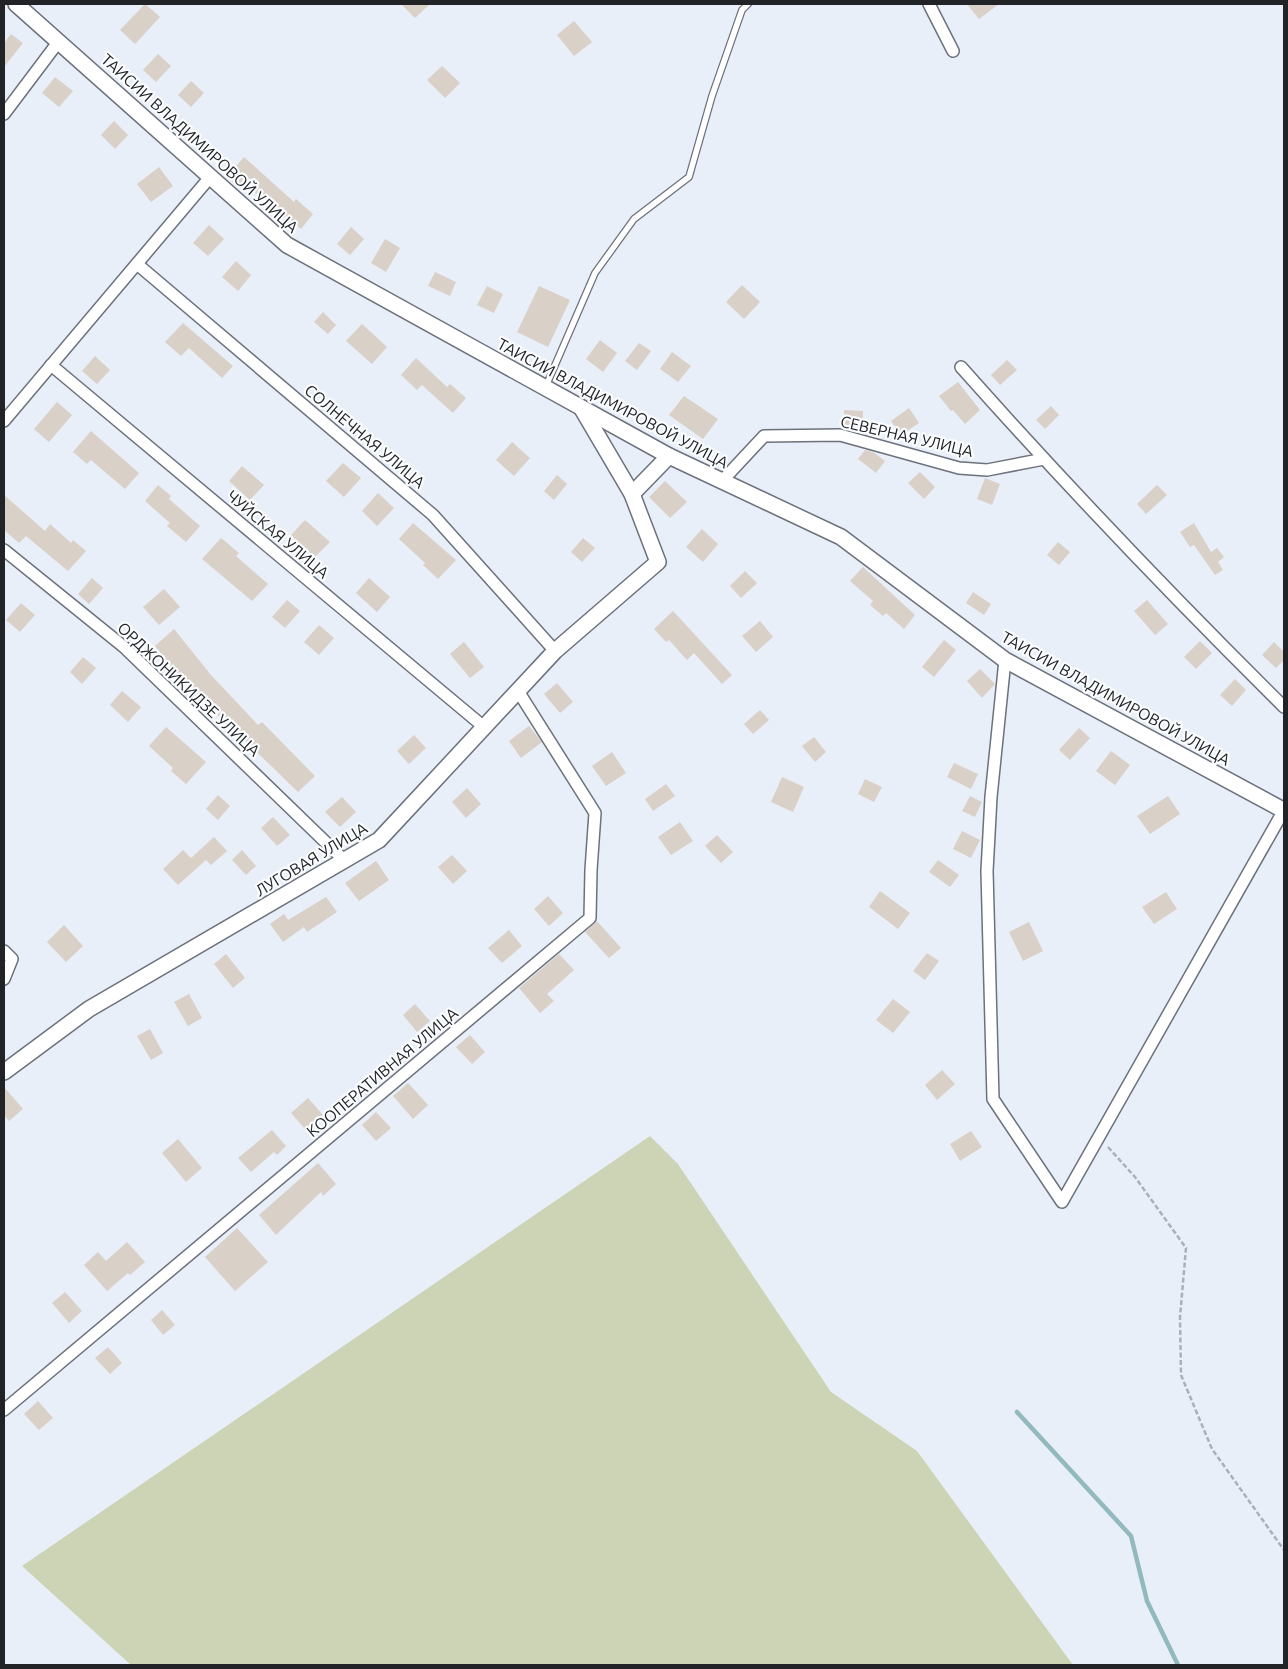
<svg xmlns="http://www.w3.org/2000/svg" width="1288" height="1669" font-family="Ubuntu,sans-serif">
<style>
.green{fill:#ccd4b5}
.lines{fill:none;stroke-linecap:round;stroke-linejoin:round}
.stream{stroke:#91b9be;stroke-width:4.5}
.building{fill:#d9d0c7}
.service-casing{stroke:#6c717b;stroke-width:8}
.minor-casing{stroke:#6c717b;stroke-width:14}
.tertiary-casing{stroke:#6c717b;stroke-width:18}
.path{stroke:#abb0b8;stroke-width:2.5;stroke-dasharray:5 2.5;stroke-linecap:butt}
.service{stroke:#fff;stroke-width:5.5}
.minor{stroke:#fff;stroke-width:11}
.tertiary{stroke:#fff;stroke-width:15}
.labels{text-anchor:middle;stroke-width:4.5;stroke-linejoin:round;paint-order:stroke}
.street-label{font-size:16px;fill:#212327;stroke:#fafcfe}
</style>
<rect width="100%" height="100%" fill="#e9eff9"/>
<polygon class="green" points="650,1136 678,1164 831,1392 917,1451 1073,1665 131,1665 22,1566"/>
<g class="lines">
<polyline class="stream" points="1017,1412 1131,1536 1147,1601 1178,1665"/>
</g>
<g class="building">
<polygon points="145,4 160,17 135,44 120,30"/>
<polygon points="401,4 430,4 415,18"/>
<polygon points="967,4 999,4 979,19"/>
<polygon points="574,21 592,42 574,56 557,35"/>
<polygon points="11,34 23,43 4,67 4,43"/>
<polygon points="158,54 171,66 156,82 143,70"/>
<polygon points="442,66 460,83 445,98 427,80"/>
<polygon points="55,77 73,91 59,107 42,93"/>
<polygon points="191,81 204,93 191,107 178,95"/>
<polygon points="114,121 128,135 115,149 101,135"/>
<polygon points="244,157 294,202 296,199 313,214 301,229 242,182 238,186 227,177"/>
<polygon points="159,167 173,186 151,202 137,184"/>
<polygon points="209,225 224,239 208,256 193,243"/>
<polygon points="351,227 364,239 350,255 337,244"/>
<polygon points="385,239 400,248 386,272 371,263"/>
<polygon points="236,261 251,275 238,291 222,277"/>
<polygon points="435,272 456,282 450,296 428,286"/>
<polygon points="742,285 760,302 744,319 726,302"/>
<polygon points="487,286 503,294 494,313 477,305"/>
<polygon points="539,286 570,300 548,347 517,332"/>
<polygon points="323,312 336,325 328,334 314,322"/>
<polygon points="183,323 233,366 222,378 189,348 181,356 165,342"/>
<polygon points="362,324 387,347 372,364 346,341"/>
<polygon points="600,340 617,353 603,372 586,359"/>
<polygon points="639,343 651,351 637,370 625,361"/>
<polygon points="672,352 691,366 678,382 660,369"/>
<polygon points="95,356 110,370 97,384 82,371"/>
<polygon points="416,358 447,387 450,384 466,398 453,413 422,385 417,390 401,375"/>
<polygon points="1007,360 1017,370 1000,385 991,375"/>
<polygon points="958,382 980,410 965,424 953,410 951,411 939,396"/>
<polygon points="684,396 718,419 703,439 669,415"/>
<polygon points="57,402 72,415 49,442 34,429"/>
<polygon points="1051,406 1059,415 1045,429 1036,420"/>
<polygon points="909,408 919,423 901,435 891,421"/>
<polygon points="844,410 863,411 863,428 844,428"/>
<polygon points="91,431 139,473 125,489 91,460 87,464 73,452"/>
<polygon points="512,442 530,458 514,476 496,460"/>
<polygon points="865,450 873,452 885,461 876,473 858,459"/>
<polygon points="343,463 361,478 344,497 326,481"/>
<polygon points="242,466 264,485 250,500 229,481"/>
<polygon points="920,472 935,487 924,499 908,483"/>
<polygon points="557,475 567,484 554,500 544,491"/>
<polygon points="985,478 1000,484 992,505 977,499"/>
<polygon points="665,481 687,502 670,518 649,497"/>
<polygon points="158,485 171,496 169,499 200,526 186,542 167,526 170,523 145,501"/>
<polygon points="1157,485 1167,495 1146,514 1137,504"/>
<polygon points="378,493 394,508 377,526 362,511"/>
<polygon points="4,495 45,531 50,524 71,543 73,540 86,551 68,571 26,536 19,543 4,530"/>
<polygon points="305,520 330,542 315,557 291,535"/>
<polygon points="413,523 456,560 438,579 423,565 425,563 399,539"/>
<polygon points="1194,523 1211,552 1217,548 1224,557 1218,562 1223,570 1215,575 1194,545 1190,547 1180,532"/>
<polygon points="702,529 718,544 703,562 686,547"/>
<polygon points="221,538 239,553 236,556 268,584 252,601 202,559"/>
<polygon points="583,538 595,548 582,562 571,552"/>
<polygon points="1058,542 1070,552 1059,565 1047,555"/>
<polygon points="863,567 915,615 904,629 886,613 883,616 870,605 873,601 850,581"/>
<polygon points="745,571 757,583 741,598 730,586"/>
<polygon points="92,578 103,588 89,604 78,594"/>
<polygon points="369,578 390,597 377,612 356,593"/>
<polygon points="164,589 180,607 159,625 143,607"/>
<polygon points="973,592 991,604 984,615 966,603"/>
<polygon points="287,600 300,611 285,628 272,617"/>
<polygon points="1147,600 1168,624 1155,635 1134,611"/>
<polygon points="21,603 35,615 20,632 6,620"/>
<polygon points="673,611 732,675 722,684 694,653 687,660 669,640 666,642 654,629"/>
<polygon points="760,621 773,637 756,652 742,636"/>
<polygon points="319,625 334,638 319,655 304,642"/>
<polygon points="174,629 211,675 258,725 262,722 315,776 298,792 234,730 232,731 209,705 205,708 155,646"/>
<polygon points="944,640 956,650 934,677 922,667"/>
<polygon points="1200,641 1212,653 1196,669 1184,657"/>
<polygon points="464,642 484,667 470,678 450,654"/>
<polygon points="1274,642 1284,652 1284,660 1276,668 1262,655"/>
<polygon points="83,657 96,668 82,684 70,672"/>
<polygon points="980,669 995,684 982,698 967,681"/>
<polygon points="1235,679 1246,690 1232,706 1220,695"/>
<polygon points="557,683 573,702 560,713 544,694"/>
<polygon points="122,691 141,707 128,722 110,705"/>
<polygon points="760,710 769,720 753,734 744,724"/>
<polygon points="529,726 542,742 521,758 509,741"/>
<polygon points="166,727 206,762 186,784 171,771 173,768 149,746"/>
<polygon points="1079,728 1090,738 1070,760 1059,750"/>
<polygon points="414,735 426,748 409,764 397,751"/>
<polygon points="814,737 826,752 815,762 802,746"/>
<polygon points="1111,751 1130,765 1115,785 1096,771"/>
<polygon points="612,752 626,773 606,786 592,766"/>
<polygon points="954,763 978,774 971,789 947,777"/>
<polygon points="782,777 804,787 793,812 771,802"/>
<polygon points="865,779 882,787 874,802 858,794"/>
<polygon points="666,784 675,796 653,811 645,799"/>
<polygon points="467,788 481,804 466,818 452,802"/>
<polygon points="218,795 230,806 218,820 206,809"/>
<polygon points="970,796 982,802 975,817 962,811"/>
<polygon points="1168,796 1180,814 1150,834 1137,816"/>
<polygon points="342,797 356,812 340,827 325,812"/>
<polygon points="273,817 290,835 277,846 261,828"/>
<polygon points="680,822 693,841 671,855 658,837"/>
<polygon points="962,831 980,840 971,858 953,849"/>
<polygon points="717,835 733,852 721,863 705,846"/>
<polygon points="214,837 227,851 211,865 206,860 178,885 163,869 183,850 191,858"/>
<polygon points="242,850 256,866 246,875 232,860"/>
<polygon points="452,855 467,871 453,884 438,867"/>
<polygon points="938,860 959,875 950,887 929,872"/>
<polygon points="376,861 389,880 359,901 345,883"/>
<polygon points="880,891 910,913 898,929 869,907"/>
<polygon points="1166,892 1177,909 1154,924 1142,907"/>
<polygon points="548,896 563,913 549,926 534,909"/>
<polygon points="326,897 337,912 307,932 304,927 283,942 270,924 284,914 288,920"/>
<polygon points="597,921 621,948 609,958 585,932"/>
<polygon points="1029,922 1043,951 1023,961 1009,932"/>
<polygon points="64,925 83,946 66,962 47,942"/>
<polygon points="509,930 522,946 502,963 488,948"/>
<polygon points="927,953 939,961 925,980 913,971"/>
<polygon points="226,954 245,978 233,988 214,964"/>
<polygon points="559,954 574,970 547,994 554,1001 540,1013 519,988"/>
<polygon points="189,994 202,1018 188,1026 174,1002"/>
<polygon points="893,999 910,1012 893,1033 876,1020"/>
<polygon points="415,1004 430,1021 417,1032 403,1015"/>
<polygon points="150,1029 163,1053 151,1060 137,1036"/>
<polygon points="470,1035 485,1052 472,1064 456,1047"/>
<polygon points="942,1070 955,1084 937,1100 925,1085"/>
<polygon points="408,1083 428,1105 413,1119 393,1096"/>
<polygon points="4,1087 23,1109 9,1121 4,1115"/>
<polygon points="308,1098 323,1115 306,1130 291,1113"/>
<polygon points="376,1112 391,1128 376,1141 362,1125"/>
<polygon points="272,1130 286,1146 277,1155 274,1152 251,1172 238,1158"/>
<polygon points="971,1131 982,1147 960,1161 950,1144"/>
<polygon points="178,1139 202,1168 186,1182 162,1153"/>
<polygon points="318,1163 336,1184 323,1196 321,1192 276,1235 259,1215"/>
<polygon points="237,1228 268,1262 235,1291 205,1257"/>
<polygon points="127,1242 145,1262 130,1275 128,1273 107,1291 84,1265 98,1252 106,1261"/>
<polygon points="65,1292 82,1311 69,1323 52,1303"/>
<polygon points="162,1310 175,1325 163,1335 151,1320"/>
<polygon points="108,1347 122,1363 110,1374 95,1358"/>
<polygon points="38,1401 53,1418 39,1430 24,1414"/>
</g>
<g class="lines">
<defs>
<polyline id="service" points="546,386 595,273 634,219 689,177 712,96 742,10 748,4"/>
<g id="minor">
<polyline points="929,4 953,51"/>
<polyline points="4,114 59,41"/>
<polyline points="137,264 433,515 555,651"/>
<polyline points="51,365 484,727"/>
<path d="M961,367C1065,484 1173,597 1284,707"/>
<polyline points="4,421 211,176"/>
<polyline points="722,481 764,436 840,435 959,468 987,470 1044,459"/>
<polyline points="4,550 124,647 344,860"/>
<polyline points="1005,660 991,797 987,871 993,1099 1062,1202 1284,810"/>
<polyline points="4,951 12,959 4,979"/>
<polyline points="4,1410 590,918 591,870 595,813 518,691"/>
</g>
<g id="tertiary">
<polyline points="16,4 287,245 669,456 841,537 1005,660 1283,810"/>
<polyline points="632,494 669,456"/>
<polyline points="4,1072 89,1009 379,840 555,651 658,562 632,494 582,409"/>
</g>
</defs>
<use href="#service" class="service-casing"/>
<use href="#minor" class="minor-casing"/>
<use href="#tertiary" class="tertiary-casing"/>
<polyline class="path" points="1108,1147 1135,1177 1186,1248 1180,1317 1181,1375 1212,1449 1284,1550"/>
<use href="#service" class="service"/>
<use href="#minor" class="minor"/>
<use href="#tertiary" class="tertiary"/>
</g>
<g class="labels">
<g class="street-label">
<text transform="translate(200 143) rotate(42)" y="6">ТАИСИИ ВЛАДИМИРОВОЙ УЛИЦА</text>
<text transform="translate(613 403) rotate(28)" y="6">ТАИСИИ ВЛАДИМИРОВОЙ УЛИЦА</text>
<text transform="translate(365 436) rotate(40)" y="6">СОЛНЕЧНАЯ УЛИЦА</text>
<text transform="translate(907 436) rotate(13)" y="6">СЕВЕРНАЯ УЛИЦА</text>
<text transform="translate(278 534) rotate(40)" y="6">ЧУЙСКАЯ УЛИЦА</text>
<text transform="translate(189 689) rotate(43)" y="6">ОРДЖОНИКИДЗЕ УЛИЦА</text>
<text transform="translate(1116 698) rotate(29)" y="6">ТАИСИИ ВЛАДИМИРОВОЙ УЛИЦА</text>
<text transform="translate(311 859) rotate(-31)" y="6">ЛУГОВАЯ УЛИЦА</text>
<text transform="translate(382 1072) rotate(-40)" y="6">КООПЕРАТИВНАЯ УЛИЦА</text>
</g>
</g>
<rect width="1288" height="1669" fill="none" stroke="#212327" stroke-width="10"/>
</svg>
